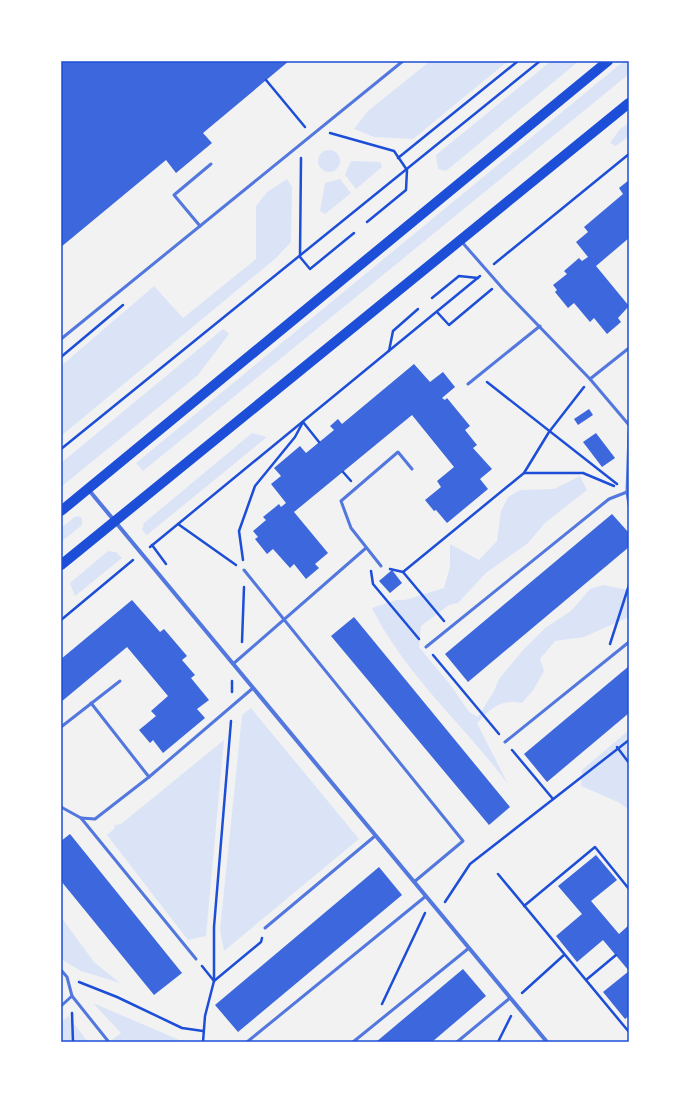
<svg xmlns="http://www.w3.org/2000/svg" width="690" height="1103" font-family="'Noto Serif',serif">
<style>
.green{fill:#dbe4f7}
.building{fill:#3d67dc}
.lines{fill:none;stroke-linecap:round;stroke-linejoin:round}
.path{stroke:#1d4ed8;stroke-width:2.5}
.service{stroke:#5277de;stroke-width:3}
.minor{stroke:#5277de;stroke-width:4}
.primary{stroke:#1d4ed8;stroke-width:10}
.neatline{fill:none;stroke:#1d4ed8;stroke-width:1.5}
</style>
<rect width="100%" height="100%" fill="#f2f2f2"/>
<g class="green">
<polygon points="430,61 508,61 413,139 374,137 354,129 368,111"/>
<polygon points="551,61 579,61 446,171 438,169 436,155"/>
<polygon points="624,61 629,61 629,74 143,471 136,463"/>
<polygon points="627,124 629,124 629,136 616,146 610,143 619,130"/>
<circle cx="329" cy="161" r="11"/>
<polygon points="351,161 380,162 382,167 356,189 345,175"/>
<polygon points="287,179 292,187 291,242 276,258 61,436 61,366 154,286 183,318 256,259 256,206 267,192"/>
<polygon points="340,179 351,193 325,214 320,211 325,183"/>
<polygon points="223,329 229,334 198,375 61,487 61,463"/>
<polygon points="252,433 267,437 147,535 142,530 144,523"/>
<path d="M580,476L587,490L545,523L528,543L486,573L458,603L449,605L421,626L419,647L452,687L469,712L478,717L494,691L499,679L524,649L545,628L571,611L590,589L603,585L629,590V617L584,637L555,641L540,659L544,671L534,689L522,703C500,699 492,708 477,723L508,784C464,725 405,675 372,608L396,600H405L444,588L450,567V544L479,560L497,541L501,511L508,497L520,490L554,489Z"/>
<polygon points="78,516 82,518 82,525 61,542 61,528 75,517"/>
<polygon points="108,551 116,552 122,558 75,596 70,583"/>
<polygon points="251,708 359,839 224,951 220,930 242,715"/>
<polygon points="629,730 629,810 618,802 581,786 582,770"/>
<polygon points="224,740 206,936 188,940 107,835 114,829 115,825 121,824"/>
<polygon points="61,917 94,962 120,983 81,971 61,959"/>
<polygon points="93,1003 184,1042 109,1042 121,1033"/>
<polygon points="68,1016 88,1042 61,1042 61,1023"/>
</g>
<g class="building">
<polygon points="61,61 289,61 203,133 212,143 176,173 166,160 61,247"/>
<polygon points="629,180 629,238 596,266 629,306 618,318 621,322 607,334 594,318 590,322 574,303 568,308 555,292 557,290 553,285 567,274 564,271 579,258 582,261 588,257 576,242 588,232 584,227 623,194 619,188"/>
<polygon points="414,364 430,382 443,372 455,387 442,398 445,400 447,398 470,426 465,430 477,445 473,448 492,469 480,479 488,489 447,523 436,510 434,511 425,500 441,487 437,481 454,467 412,415 294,512 328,553 315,564 319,568 306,579 294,564 290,568 273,549 267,554 255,539 258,537 253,531 266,520 263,517 279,504 281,507 286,503 271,484 281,476 274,468 300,446 306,453 334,430 330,426 338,419 342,424"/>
<polygon points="589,409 593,415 578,425 574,419"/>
<polygon points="596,433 615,458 602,467 583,442"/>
<polygon points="612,514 629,533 629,547 468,682 445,654"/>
<polygon points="392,570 402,583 390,593 379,581"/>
<polygon points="132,600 160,632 164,629 187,656 182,660 195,675 191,678 209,700 197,709 205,718 163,753 153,740 150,743 139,730 156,716 151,711 168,696 127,647 61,702 61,659"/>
<polygon points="354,617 510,807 489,825 331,636"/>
<polygon points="629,666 629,713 547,782 524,754"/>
<polygon points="70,834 182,973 154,995 61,881 61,841"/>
<polygon points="596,855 617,880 591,901 619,934 629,925 629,1016 625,1019 603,992 629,971 603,940 577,962 556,936 582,914 558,886"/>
<polygon points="379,867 402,895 238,1032 215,1005"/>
<polygon points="463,969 486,996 432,1042 376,1042"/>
</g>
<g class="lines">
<g class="path">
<polyline points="266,80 305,127"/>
<polyline points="330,133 394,151 407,170 406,190 367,222"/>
<polyline points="301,158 300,257 310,269 354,233"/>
<polyline points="398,158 518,61"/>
<polyline points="494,264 629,154"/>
<polyline points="432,298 459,276 478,278"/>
<polyline points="437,312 449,325 492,289"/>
<polyline points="389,351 393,331 418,309"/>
<polyline points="61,357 123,305"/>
<polyline points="487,382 617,484"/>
<polyline points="61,449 540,61"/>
<polyline points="343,472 351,481"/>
<polyline points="524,473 583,473 614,486"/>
<polyline points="178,524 236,565"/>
<polyline points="152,545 166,564"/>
<polyline points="150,547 480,276"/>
<polyline points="243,560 239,531 255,486 295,437 303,422 319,442"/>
<polyline points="390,569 403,572"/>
<polyline points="371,571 373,584 419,639"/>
<polyline points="61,620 133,560"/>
<polyline points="444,621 403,572 524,473 549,432 584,387"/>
<polyline points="242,642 244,587"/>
<polyline points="610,644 629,585"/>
<polyline points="433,655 499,734"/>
<polyline points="232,692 232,681"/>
<polyline points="617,747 629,763"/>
<polyline points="512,750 553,799"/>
<polyline points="498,874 629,1032"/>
<polyline points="445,902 470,864 629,740"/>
<polyline points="524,906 595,847 629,889"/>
<polyline points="202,966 214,981 261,942 262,938"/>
<polyline points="586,980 616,955"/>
<polyline points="79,982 117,997 182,1028 203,1031"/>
<polyline points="522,993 564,955"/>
<polyline points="382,1004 425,913"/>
<polyline points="72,1013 73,1042"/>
<polyline points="203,1042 205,1016 214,981 214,927 231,721"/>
<polyline points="498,1042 511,1016"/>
</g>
<g class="service">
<polyline points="200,226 174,195 211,164"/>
<polyline points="461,241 504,290 590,379 629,425"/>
<polyline points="61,339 403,61"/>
<polyline points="590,379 629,348"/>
<polyline points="468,384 540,326"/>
<polyline points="629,432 627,492 629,505"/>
<polyline points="381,566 351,528 341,501 398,452 412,469"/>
<polyline points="244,570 463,841 414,882"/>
<polyline points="426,647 609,499 627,492"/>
<polyline points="233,664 366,548"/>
<polyline points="91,703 149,777 253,688"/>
<polyline points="61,727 120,681"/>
<polyline points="505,742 629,642"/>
<polyline points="61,807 81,818 196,959"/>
<polyline points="81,818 95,819 149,777"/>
<polyline points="265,928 375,836"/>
<polyline points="61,970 67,977 72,996 61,1006"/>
<polyline points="72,996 108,1041"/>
<polyline points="247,1042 426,896"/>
<polyline points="353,1042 469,948"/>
<polyline points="457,1042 510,998"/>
</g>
<polyline class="minor" points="88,489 547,1042"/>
<g class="primary">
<polyline points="61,511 608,61"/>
<polyline points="61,565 629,103"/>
</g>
</g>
<rect width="690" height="1103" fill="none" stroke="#ffffff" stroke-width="124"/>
<rect x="62" y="62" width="566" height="979" class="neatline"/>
</svg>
